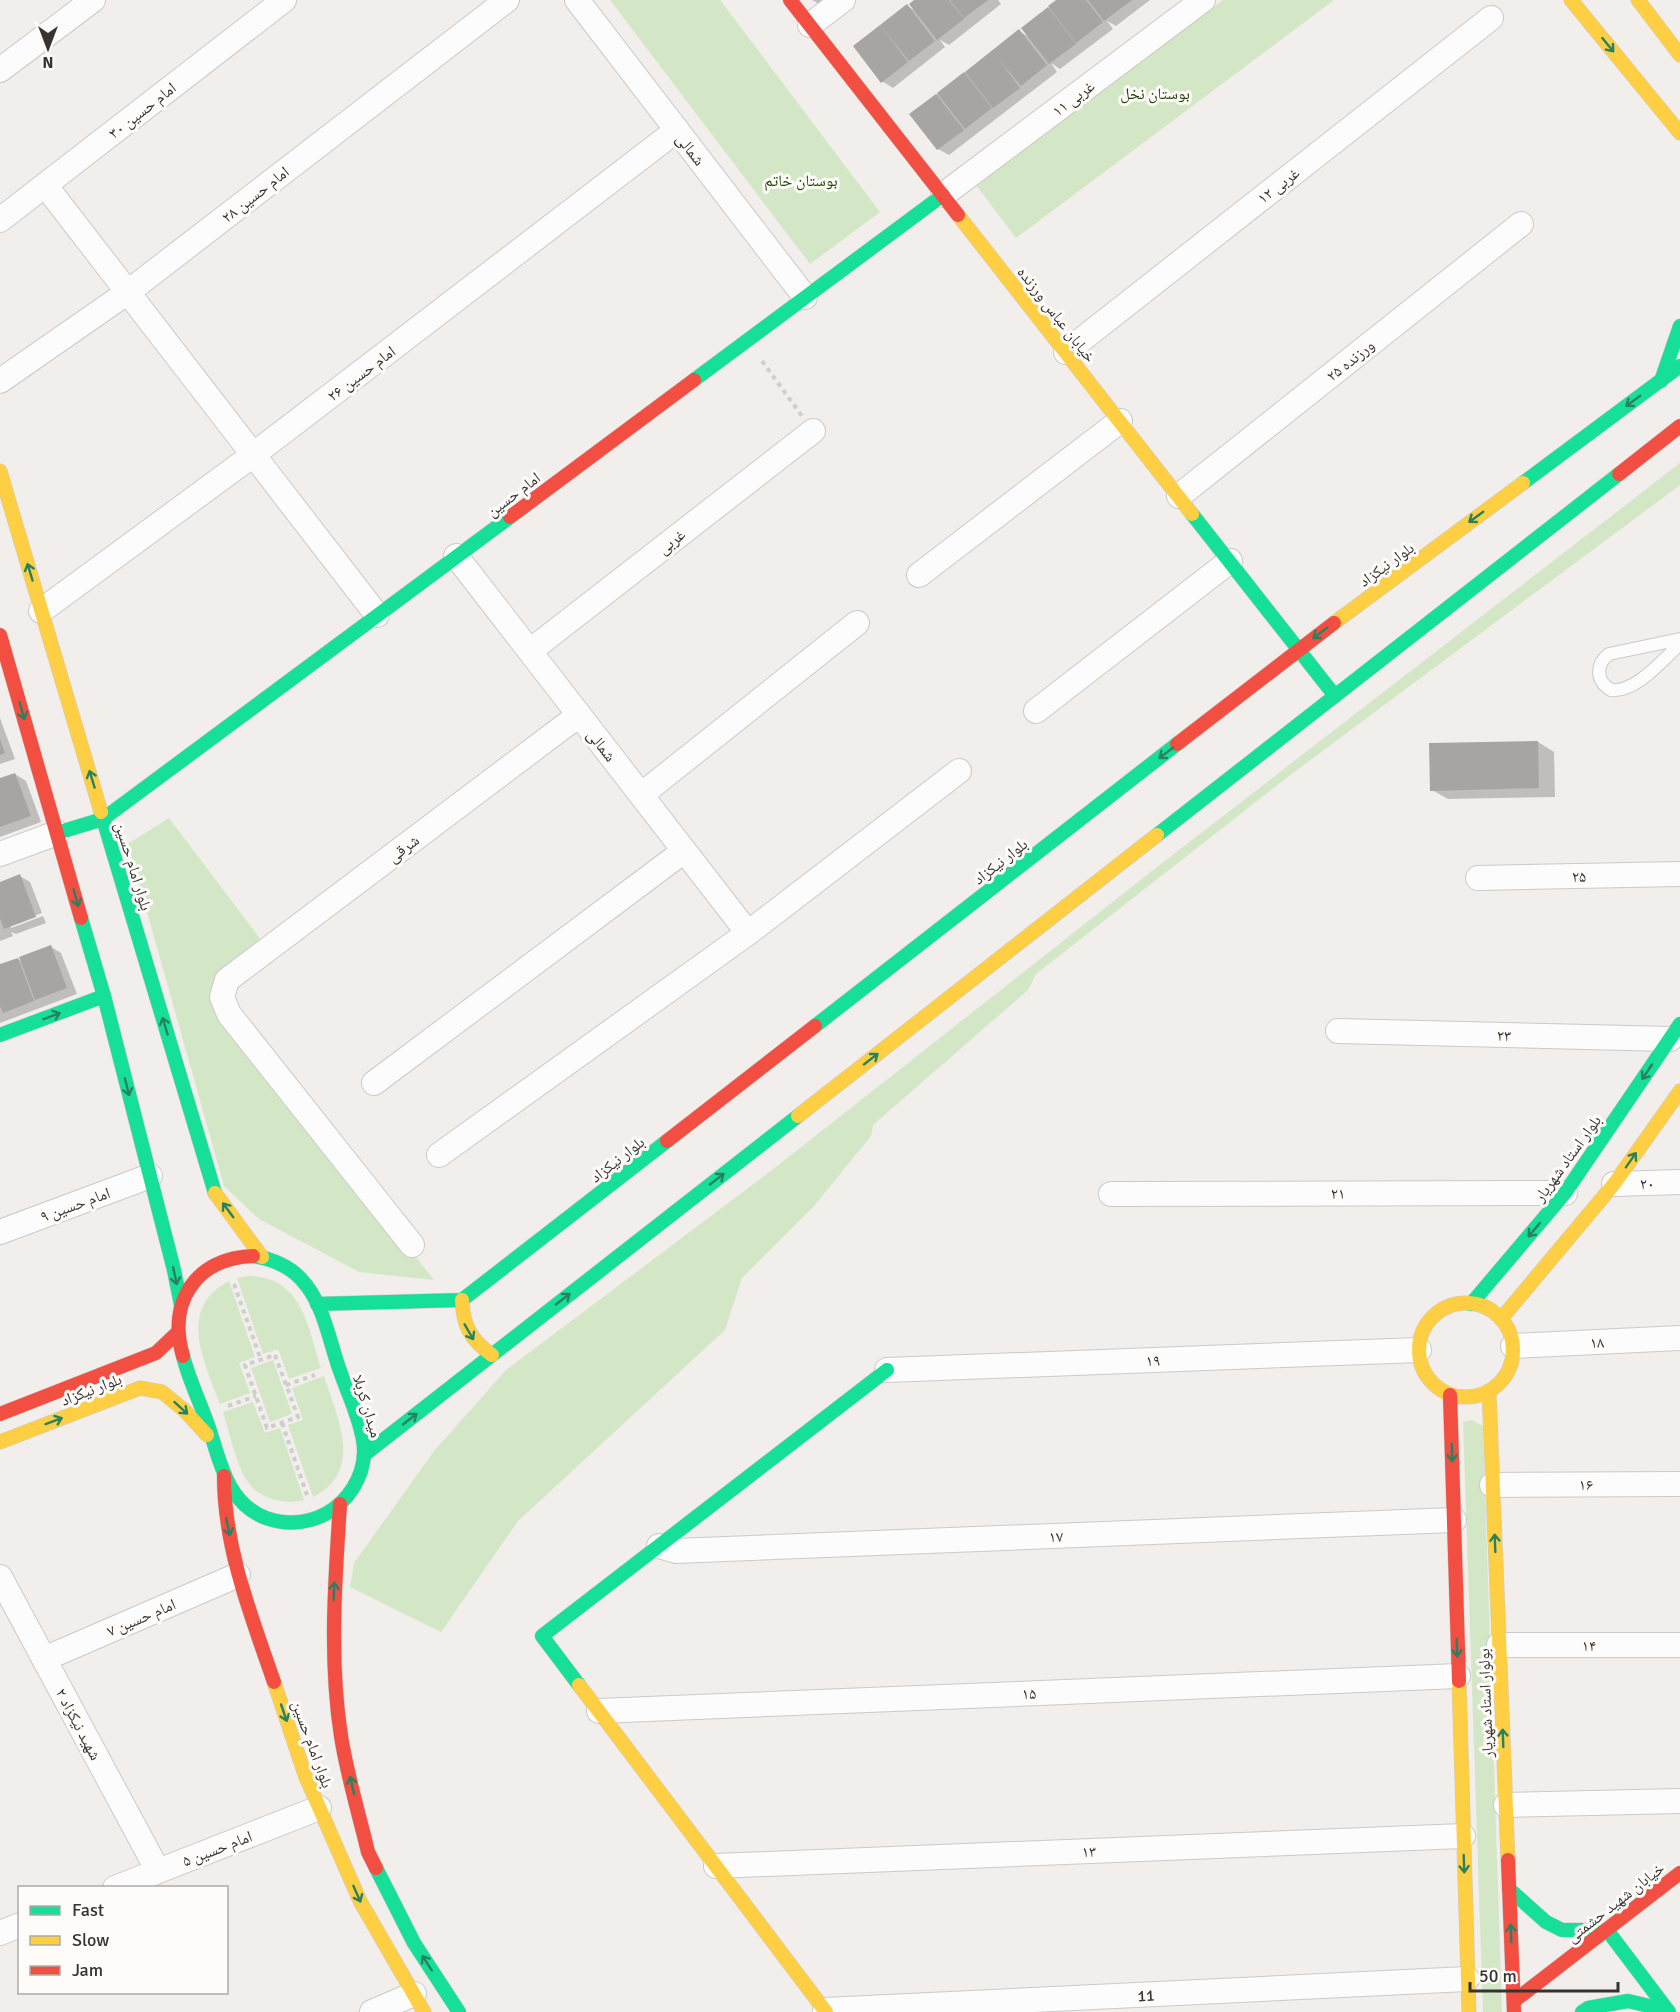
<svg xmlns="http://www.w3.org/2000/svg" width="1680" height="2012" font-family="Signika,'Noto Naskh Arabic',sans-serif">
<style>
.green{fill:#d3e7c7}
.shadow{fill:#0003}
.building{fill:#a7a4a2}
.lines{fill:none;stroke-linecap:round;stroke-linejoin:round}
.lane-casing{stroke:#cccac8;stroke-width:14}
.street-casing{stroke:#cccac8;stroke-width:26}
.fast-casing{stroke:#cccac8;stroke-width:15}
.slow-casing{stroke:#cccac8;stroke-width:15}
.jam-casing{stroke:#cccac8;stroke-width:15}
.path{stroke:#cececd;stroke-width:4;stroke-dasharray:4.5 4.5;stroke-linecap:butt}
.lane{stroke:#fdfcfc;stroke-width:12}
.street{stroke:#fdfcfc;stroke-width:24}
.fast{stroke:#16e098;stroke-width:14}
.slow{stroke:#ffcf43;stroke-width:14}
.jam{stroke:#f24e42;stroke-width:14}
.oneway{stroke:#288160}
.labels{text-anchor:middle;stroke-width:6;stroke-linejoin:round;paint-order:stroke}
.park-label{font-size:16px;fill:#1b4502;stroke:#fefbf8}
.street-label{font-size:16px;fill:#363433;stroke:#fefbf8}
</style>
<rect width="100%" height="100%" fill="#f1eeeb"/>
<g class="green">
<polygon points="610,0 720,0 880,212 810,264"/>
<polygon points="1223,0 1334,0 1016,238 976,185"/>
<polygon points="1680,463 1680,485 1289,776 1036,974 1028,990 873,1125 871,1136 814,1206 742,1278 725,1330 518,1521 441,1632 350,1587 354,1563 434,1451 506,1370 767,1174 1166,860"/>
<polygon points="169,818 261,940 220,1010 434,1280 359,1272 259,1219 224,1186 128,844"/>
<path d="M248,1276C302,1276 308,1327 321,1368L289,1379L278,1349L263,1354L237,1278Z"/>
<path d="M229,1281L255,1357L239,1363L250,1393L220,1404C205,1362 176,1309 229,1281Z"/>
<polygon points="273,1360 292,1414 270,1422 251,1368"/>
<path d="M324,1376C337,1417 365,1471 313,1497L288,1425L303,1420L292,1388Z"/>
<path d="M253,1402L265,1433L280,1428L304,1500C284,1505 257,1499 246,1479C236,1462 229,1432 223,1412Z"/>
<polygon points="1472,1420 1483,1426 1502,2012 1483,2012 1463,1422"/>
</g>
<g class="shadow">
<polygon points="812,0 827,0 821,5"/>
<polygon points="916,0 998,0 1001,4 949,45 940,40 945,47 893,88 882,81 855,47 907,6 916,11"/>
<polygon points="1059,0 1150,0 1116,26 1107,21 1113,29 1060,69 1051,63 1057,72 949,155 938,149 911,114 1019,31 1029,37 1023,28"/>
<polygon points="0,718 15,759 0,764"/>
<polygon points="1538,742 1554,752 1555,797 1448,799 1432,790"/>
<polygon points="15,774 26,781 41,822 0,837 0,780"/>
<polygon points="20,876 30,882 42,913 11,925 11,928 43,916 46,923 16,934 11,932 13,936 0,941 0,884"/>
<polygon points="51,947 61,953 77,994 0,1023 0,966 18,959 22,962"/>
</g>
<g class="building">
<polygon points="914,0 949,0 964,19 937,40 909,4"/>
<polygon points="950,0 988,0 964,18"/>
<polygon points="1056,0 1086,0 1103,22 1076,43 1048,6"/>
<polygon points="1088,0 1132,0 1104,21"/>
<polygon points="907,4 935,41 909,61 880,25"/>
<polygon points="1048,7 1076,44 1049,64 1021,28"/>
<polygon points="880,25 908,62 881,83 853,46"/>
<polygon points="1019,29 1047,65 1021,86 999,60 1020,88 993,108 965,72"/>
<polygon points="964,72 992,108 965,129 937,93"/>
<polygon points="936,94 964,130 937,150 909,114"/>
<polygon points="0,739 5,753 0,755"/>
<polygon points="1538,741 1539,788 1430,791 1429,743"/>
<polygon points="15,773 31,816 0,827 0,778"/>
<polygon points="20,874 36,917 4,929 0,918 0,882"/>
<polygon points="51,945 67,988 35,1000 19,957"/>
<polygon points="18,958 34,1001 3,1013 0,1006 0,964"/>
</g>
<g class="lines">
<defs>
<path id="lane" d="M1680,639L1609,654C1595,665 1596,681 1611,690C1636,693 1663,659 1680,644"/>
<g id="street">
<polyline points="577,0 805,297"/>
<polyline points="810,25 843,0"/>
<polyline points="0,70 93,0"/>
<polyline points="45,185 377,615"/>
<polyline points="943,195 1203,0"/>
<polyline points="0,220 284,0"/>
<polyline points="1066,352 1491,18"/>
<polyline points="0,381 128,292 507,0"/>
<polyline points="1179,496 1521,224"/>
<polyline points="456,556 748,933"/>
<polyline points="919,575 1120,421"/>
<polyline points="41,611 253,455 677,130"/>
<polyline points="530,651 813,431"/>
<polyline points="1036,711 1230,561"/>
<polyline points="641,795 857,623"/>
<polyline points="0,854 57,833"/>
<polyline points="1478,878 1680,874"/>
<polyline points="1338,1031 1670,1039"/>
<polyline points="374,1083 684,851"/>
<polyline points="439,1155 748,933 959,771"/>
<polyline points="1614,1184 1680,1182"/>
<polyline points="1111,1194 1565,1193"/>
<polyline points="0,1232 150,1176"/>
<polyline points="412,1245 229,1014 222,997 227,980 579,715"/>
<polyline points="1513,1346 1680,1338"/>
<polyline points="887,1370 1419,1350"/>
<polyline points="1492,1485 1680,1484"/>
<polyline points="659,1546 676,1551 1454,1520"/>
<polyline points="0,1577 158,1871"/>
<polyline points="1499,1645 1680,1645"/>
<polyline points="44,1659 238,1575"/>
<polyline points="599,1711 1458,1676"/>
<polyline points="1506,1805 1680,1801"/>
<polyline points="716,1866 1463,1836"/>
<polyline points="115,1888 319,1808"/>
<polyline points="0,1933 20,1925"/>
<polyline points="825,2010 1467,1979"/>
<polyline points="372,2012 414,1994"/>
</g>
<g id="fast">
<polyline points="694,380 943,195"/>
<polyline points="1661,381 1680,326"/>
<polyline points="1523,483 1680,366"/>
<polyline points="1192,514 1335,696"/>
<polyline points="101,812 215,1193"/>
<polyline points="57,833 103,819 510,517"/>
<polyline points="1157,835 1619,474"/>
<polyline points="81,918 104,996 174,1270 181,1305"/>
<polyline points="815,1026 1177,744"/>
<polyline points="0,1035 104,996"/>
<polyline points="317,1304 462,1300 667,1141"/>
<polyline points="1471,1304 1565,1193 1680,1024"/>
<path d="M183,1356C189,1380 200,1402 208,1425C220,1460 226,1503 266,1518C280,1523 295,1524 310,1520C334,1514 353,1495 361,1471C364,1461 365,1450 363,1440C359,1416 348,1394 340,1371C329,1341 324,1303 301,1279C288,1265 272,1259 253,1256"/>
<polyline points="364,1455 798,1116"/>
<polyline points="579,1685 542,1636 887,1370"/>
<polyline points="376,1868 414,1943 459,2012"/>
<polyline points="1509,1889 1546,1922 1562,1930 1607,1930 1669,2012"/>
<polyline points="1582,2012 1588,2008 1628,2001 1667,2010"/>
</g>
<g id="slow">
<polyline points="1571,0 1680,133"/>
<polyline points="1638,0 1680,55"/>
<polyline points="958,215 1192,514"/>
<polyline points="0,471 101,812"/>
<polyline points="1334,623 1523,483"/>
<polyline points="798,1116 1157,835"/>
<polyline points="215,1193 262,1257"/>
<path d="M462,1300C463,1326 471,1340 492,1355"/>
<circle cx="1466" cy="1350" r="47"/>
<polyline points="1501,1319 1614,1184 1680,1091"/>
<polyline points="1489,1392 1508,1860"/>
<polyline points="0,1442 140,1388 162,1392 184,1410 207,1435"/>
<polyline points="1459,1681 1469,2012"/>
<polyline points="274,1682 305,1775 360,1901 424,2012"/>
<polyline points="579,1685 826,2012"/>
</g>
<g id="jam">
<polyline points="790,0 958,215"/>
<polyline points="1619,474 1680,426"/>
<polyline points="510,517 694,380"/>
<polyline points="0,635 81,918"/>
<polyline points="1177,744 1334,623"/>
<polyline points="667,1141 815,1026"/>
<path d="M183,1356C167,1302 196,1258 253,1256"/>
<polyline points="1450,1395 1459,1681"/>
<polyline points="0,1414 156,1353 177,1333"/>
<path d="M224,1476C224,1548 251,1615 274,1682"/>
<path d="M340,1504C335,1581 329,1659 341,1736C347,1775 359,1814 368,1852L376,1868"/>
<polyline points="1508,1860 1514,2012"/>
<polyline points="1514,2001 1680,1873"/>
</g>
</defs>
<use href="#lane" class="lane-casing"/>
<use href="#street" class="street-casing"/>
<use href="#fast" class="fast-casing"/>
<use href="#slow" class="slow-casing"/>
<use href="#jam" class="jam-casing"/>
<g class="path">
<polyline points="762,361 802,416"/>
<polyline points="234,1284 261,1360"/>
<polygon points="275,1355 298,1417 267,1428 245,1365"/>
<polyline points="286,1385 315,1375"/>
<polyline points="228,1406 256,1396"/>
<polyline points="282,1423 307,1495"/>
</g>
<use href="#lane" class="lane"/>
<use href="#street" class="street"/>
<use href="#fast" class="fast"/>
<use href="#slow" class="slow"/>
<use href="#jam" class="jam"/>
</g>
<defs><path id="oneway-shaft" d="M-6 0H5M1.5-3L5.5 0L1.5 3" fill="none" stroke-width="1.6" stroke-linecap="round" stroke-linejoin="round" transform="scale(1.5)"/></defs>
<g class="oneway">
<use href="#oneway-shaft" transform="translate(1608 45) rotate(51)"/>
<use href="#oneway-shaft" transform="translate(1633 401) rotate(144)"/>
<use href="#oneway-shaft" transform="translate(1476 517) rotate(144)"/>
<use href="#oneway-shaft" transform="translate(30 572) rotate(-107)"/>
<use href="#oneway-shaft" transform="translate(1320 633) rotate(143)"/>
<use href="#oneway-shaft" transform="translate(22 711) rotate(74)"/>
<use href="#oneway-shaft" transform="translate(1166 753) rotate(142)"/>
<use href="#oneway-shaft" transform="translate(92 779) rotate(-107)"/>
<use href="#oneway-shaft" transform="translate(76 898) rotate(74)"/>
<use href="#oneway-shaft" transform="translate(52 1016) rotate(-21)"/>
<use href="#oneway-shaft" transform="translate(165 1026) rotate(-107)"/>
<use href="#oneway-shaft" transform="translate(871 1059) rotate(-38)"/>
<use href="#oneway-shaft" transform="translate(1647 1072) rotate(124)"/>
<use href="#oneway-shaft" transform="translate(127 1087) rotate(76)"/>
<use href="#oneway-shaft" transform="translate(1631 1160) rotate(-55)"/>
<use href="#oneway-shaft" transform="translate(717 1179) rotate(-38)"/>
<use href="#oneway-shaft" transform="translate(228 1210) rotate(-126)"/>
<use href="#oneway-shaft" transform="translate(1534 1230) rotate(130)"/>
<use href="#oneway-shaft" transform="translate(175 1276) rotate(78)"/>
<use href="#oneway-shaft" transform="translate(563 1299) rotate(-38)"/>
<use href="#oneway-shaft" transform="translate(469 1332) rotate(60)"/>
<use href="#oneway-shaft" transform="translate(181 1408) rotate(42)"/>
<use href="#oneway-shaft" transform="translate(410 1419) rotate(-38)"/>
<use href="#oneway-shaft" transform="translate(54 1421) rotate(-21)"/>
<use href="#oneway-shaft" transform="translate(1452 1453) rotate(88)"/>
<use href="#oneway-shaft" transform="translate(228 1527) rotate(78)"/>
<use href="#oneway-shaft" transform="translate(1495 1543) rotate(-92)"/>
<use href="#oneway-shaft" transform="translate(334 1591) rotate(-88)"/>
<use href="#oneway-shaft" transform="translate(1457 1648) rotate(88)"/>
<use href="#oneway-shaft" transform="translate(284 1713) rotate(71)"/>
<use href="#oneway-shaft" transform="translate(1503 1738) rotate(-92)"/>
<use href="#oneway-shaft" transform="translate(352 1785) rotate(-103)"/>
<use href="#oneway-shaft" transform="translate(1464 1864) rotate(88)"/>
<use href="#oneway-shaft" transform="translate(357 1894) rotate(66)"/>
<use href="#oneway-shaft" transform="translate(1511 1933) rotate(-92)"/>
<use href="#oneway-shaft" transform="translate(427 1963) rotate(-123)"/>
</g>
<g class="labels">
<g class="park-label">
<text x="1155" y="99">بوستان نخل</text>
<text x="801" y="186">بوستان خاتم</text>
</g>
<g class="street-label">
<text transform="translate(1073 98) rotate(-37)" y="6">غربی ۱۱</text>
<text transform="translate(142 110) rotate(-38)" y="6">امام حسین ۳۰</text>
<text transform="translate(691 149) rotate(52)" y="6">شمالی</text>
<text transform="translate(1278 185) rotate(-38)" y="6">غربی ۱۲</text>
<text transform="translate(255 194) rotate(-38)" y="6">امام حسین ۲۸</text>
<text transform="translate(1057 314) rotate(52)" y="6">خیابان عباس ورزنده</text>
<text transform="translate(1350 360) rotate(-39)" y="6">ورزنده ۲۵</text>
<text transform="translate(361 373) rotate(-37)" y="6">امام حسین ۲۶</text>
<text transform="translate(513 494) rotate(-37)" y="6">امام حسین</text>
<text transform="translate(671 541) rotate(-38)" y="6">غربی</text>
<text transform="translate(1386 564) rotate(-36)" y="6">بلوار نیکزاد</text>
<text transform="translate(602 745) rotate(52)" y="6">شمالی</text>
<text transform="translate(403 848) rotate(-37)" y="6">شرقی</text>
<text transform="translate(1000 861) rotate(-38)" y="6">بلوار نیکزاد</text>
<text transform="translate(134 866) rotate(73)" y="6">بلوار امام حسین</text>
<text transform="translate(1579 876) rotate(-1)" y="6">۲۵</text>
<text transform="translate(1504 1035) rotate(1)" y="6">۲۳</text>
<text transform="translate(1567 1158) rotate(-54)" y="6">بلوار استاد شهریار</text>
<text transform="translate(617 1159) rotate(-38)" y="6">بلوار نیکزاد</text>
<text transform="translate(1647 1183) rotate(-2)" y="6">۲۰</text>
<text x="1338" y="1199">۲۱</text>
<text transform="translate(75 1204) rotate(-20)" y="6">امام حسین ۹</text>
<text transform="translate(1597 1342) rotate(-3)" y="6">۱۸</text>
<text transform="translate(1153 1360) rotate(-2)" y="6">۱۹</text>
<text transform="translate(91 1389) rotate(-21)" y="6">بلوار نیکزاد</text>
<text transform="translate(368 1406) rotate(73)" y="6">میدان کربلا</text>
<text x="1586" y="1490">۱۶</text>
<text transform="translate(1056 1536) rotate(-2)" y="6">۱۷</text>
<text transform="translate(141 1617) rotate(-23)" y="6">امام حسین ۷</text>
<text x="1589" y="1651">۱۴</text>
<text transform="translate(1029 1693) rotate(-2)" y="6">۱۵</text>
<text transform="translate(1485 1703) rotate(-92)" y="6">بولوار استاد شهریار</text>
<text transform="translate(79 1724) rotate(62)" y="6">شهید نیکزاد ۲</text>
<text transform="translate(313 1744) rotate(70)" y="6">بلوار امام حسین</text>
<text transform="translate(217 1848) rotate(-21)" y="6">امام حسین ۵</text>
<text transform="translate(1089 1851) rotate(-2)" y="6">۱۳</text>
<text transform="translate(1615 1902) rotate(-38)" y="6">خیابان شهید حشمتی</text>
<text transform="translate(1146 1995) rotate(-3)" y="6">11</text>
</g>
</g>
<rect x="18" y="1886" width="210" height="108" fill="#fefbf8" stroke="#aeaba9" stroke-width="1.5"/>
<rect x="30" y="1906" width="30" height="9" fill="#16e098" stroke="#aeaba9" stroke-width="1.5"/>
<text x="72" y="1916" font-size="18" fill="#363433">Fast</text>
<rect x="30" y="1936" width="30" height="9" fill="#ffcf43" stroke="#aeaba9" stroke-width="1.5"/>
<text x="72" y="1946" font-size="18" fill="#363433">Slow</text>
<rect x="30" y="1966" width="30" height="9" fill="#f24e42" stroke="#aeaba9" stroke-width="1.5"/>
<text x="72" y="1976" font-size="18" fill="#363433">Jam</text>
<g transform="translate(48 48) rotate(180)" stroke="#fefbf8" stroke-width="4.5" paint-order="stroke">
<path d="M0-4.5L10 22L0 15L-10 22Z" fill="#363433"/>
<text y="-9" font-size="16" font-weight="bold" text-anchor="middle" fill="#363433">N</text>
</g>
<path d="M1470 1982v9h148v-9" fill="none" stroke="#363433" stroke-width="3"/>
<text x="1479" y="1982" font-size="18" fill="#363433" stroke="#fefbf8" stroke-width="4.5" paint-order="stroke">50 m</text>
</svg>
